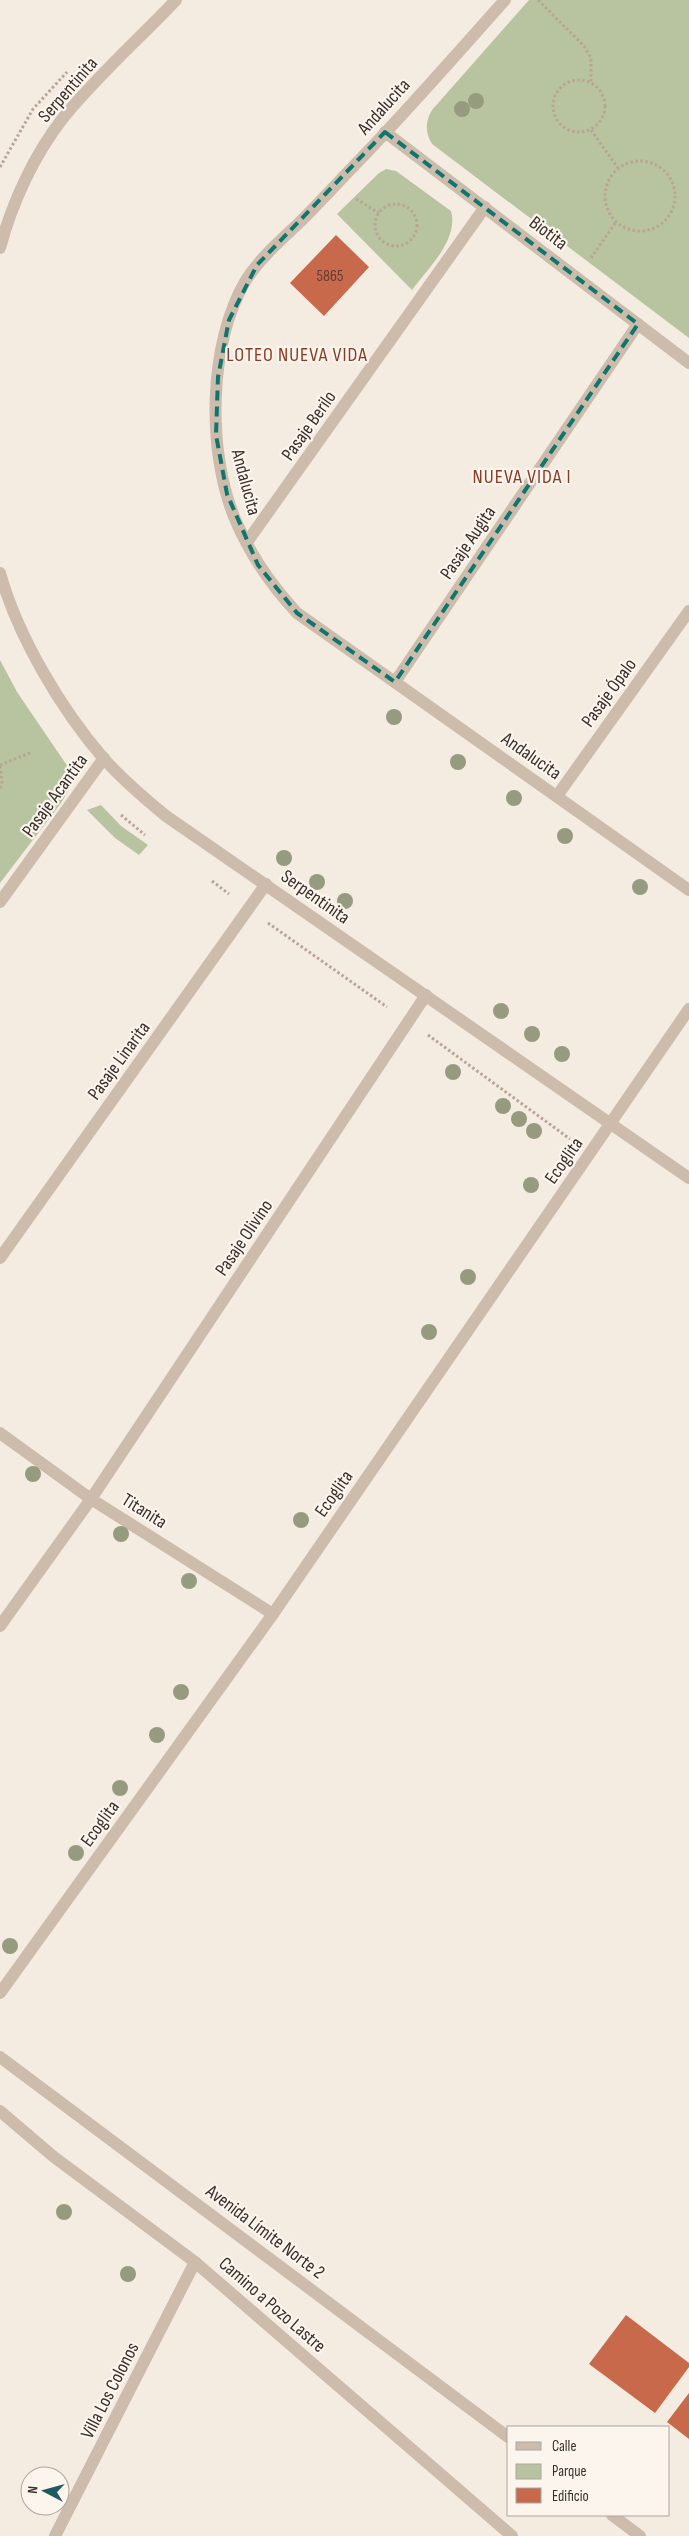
<svg xmlns="http://www.w3.org/2000/svg" width="689" height="2536" font-family="'Sofia Sans Condensed',sans-serif">
<style>
.green{fill:#b8c4a0}
.building{fill:#c8694b}
.lines{fill:none;stroke-linecap:round;stroke-linejoin:round}
.path{stroke:#b9a596;stroke-width:3;stroke-dasharray:2.5 2.5;stroke-linecap:butt}
.street{stroke:#cdbbac;stroke-width:12}
.tree{fill:#969b7f}
.marked{fill:none;stroke:#0f766e;stroke-width:4;stroke-dasharray:10 6;stroke-linejoin:round}
.labels{text-anchor:middle;stroke-width:4.5;stroke-linejoin:round;paint-order:stroke}
.number-label{font-size:16px;fill:#5e3e33}
.street-label{font-size:19px;fill:#3b302b;stroke:#fbf5ee}
.neighbourhood-label{font-size:20px;letter-spacing:1px;fill:#8c3b22;stroke:#fbf5ee}
</style>
<rect width="100%" height="100%" fill="#f4ebe1"/>
<g class="green">
<path d="M529,0H689V338L432,144C425,132 425,122 432,110Z"/>
<path d="M386,169L396,171L451,211C459,240 428,268 412,290L337,214L379,173Z"/>
<polygon points="0,660 17,692 68,767 67,793 61,803 0,883"/>
<polygon points="101,805 121,826 148,845 139,855 115,838 87,810"/>
</g>
<g class="building">
<polygon points="336,235 369,267 324,316 290,283"/>
<polygon points="626,2315 689,2363 689,2367 655,2413 589,2364"/>
<polygon points="689,2393 689,2439 667,2422"/>
</g>
<g class="lines">
<g class="path">
<polyline points="538,0 584,46 591,58 591,82"/>
<circle cx="579" cy="106" r="26"/>
<polyline points="591,130 618,168"/>
<circle cx="640" cy="196" r="35"/>
<polyline points="0,167 33,109 67,72"/>
<polyline points="356,199 379,213"/>
<circle cx="396" cy="225" r="21"/>
<polyline points="591,258 616,222"/>
<polyline points="0,765 32,752"/>
<polyline points="0,766 2,782 0,790"/>
<polyline points="121,815 145,835"/>
<polyline points="212,881 229,894"/>
<polyline points="268,923 387,1007"/>
<polyline points="428,1035 570,1139"/>
</g>
<g class="street">
<path d="M505,0C453,58 402,117 347,173C331,190 316,206 300,222C281,240 260,258 246,280C208,344 207,452 235,519C250,555 271,585 297,613L689,890"/>
<polyline points="385,132 689,363"/>
<path d="M0,248C12,203 34,155 63,118C97,76 139,39 176,0"/>
<polyline points="247,542 485,207"/>
<path d="M0,573C18,637 61,709 104,759C123,780 144,798 166,816L689,1178"/>
<polyline points="395,682 638,324"/>
<polyline points="557,796 689,611"/>
<polyline points="0,902 104,758"/>
<polyline points="0,1258 266,884"/>
<polyline points="0,1433 91,1499 273,1614"/>
<polyline points="0,1626 91,1499 426,995"/>
<polyline points="0,1993 273,1614 689,1009"/>
<polyline points="0,2057 508,2437"/>
<polyline points="0,2111 54,2157 195,2262 512,2536"/>
<polyline points="612,2515 640,2536"/>
<polyline points="55,2536 195,2262"/>
</g>
</g>
<g class="tree">
<circle cx="476" cy="101" r="8"/>
<circle cx="462" cy="109" r="8"/>
<circle cx="394" cy="717" r="8"/>
<circle cx="458" cy="762" r="8"/>
<circle cx="514" cy="798" r="8"/>
<circle cx="565" cy="836" r="8"/>
<circle cx="284" cy="858" r="8"/>
<circle cx="317" cy="882" r="8"/>
<circle cx="640" cy="887" r="8"/>
<circle cx="345" cy="901" r="8"/>
<circle cx="501" cy="1011" r="8"/>
<circle cx="532" cy="1034" r="8"/>
<circle cx="562" cy="1054" r="8"/>
<circle cx="453" cy="1072" r="8"/>
<circle cx="503" cy="1106" r="8"/>
<circle cx="519" cy="1119" r="8"/>
<circle cx="534" cy="1131" r="8"/>
<circle cx="531" cy="1185" r="8"/>
<circle cx="468" cy="1277" r="8"/>
<circle cx="429" cy="1332" r="8"/>
<circle cx="33" cy="1474" r="8"/>
<circle cx="301" cy="1520" r="8"/>
<circle cx="121" cy="1534" r="8"/>
<circle cx="189" cy="1581" r="8"/>
<circle cx="181" cy="1692" r="8"/>
<circle cx="157" cy="1735" r="8"/>
<circle cx="120" cy="1788" r="8"/>
<circle cx="76" cy="1853" r="8"/>
<circle cx="10" cy="1946" r="8"/>
<circle cx="64" cy="2212" r="8"/>
<circle cx="128" cy="2274" r="8"/>
</g>
<path class="marked" d="M385,132L638,324L395,682L297,613L258,565L227,494L216,435L218,377L229,320L257,265Z"/>
<g class="labels">
<g class="number-label">
<text x="330" y="281">5865</text>
</g>
<g class="street-label">
<text transform="translate(67 89) rotate(-49)" y="7">Serpentinita</text>
<text transform="translate(383 106) rotate(-48)" y="7">Andalucita</text>
<text transform="translate(549 232) rotate(37)" y="7">Biotita</text>
<text transform="translate(308 425) rotate(-55)" y="7">Pasaje Berilo</text>
<text transform="translate(247 482) rotate(75)" y="7">Andalucita</text>
<text transform="translate(467 542) rotate(-56)" y="7">Pasaje Augita</text>
<text transform="translate(608 692) rotate(-54)" y="7">Pasaje Ópalo</text>
<text transform="translate(532 755) rotate(35)" y="7">Andalucita</text>
<text transform="translate(54 795) rotate(-54)" y="7">Pasaje Acantita</text>
<text transform="translate(316 896) rotate(35)" y="7">Serpentinita</text>
<text transform="translate(118 1060) rotate(-54)" y="7">Pasaje Linarita</text>
<text transform="translate(563 1160) rotate(-55)" y="7">Ecoglita</text>
<text transform="translate(243 1237) rotate(-56)" y="7">Pasaje Olivino</text>
<text transform="translate(333 1493) rotate(-55)" y="7">Ecoglita</text>
<text transform="translate(145 1510) rotate(32)" y="7">Titanita</text>
<text transform="translate(99 1823) rotate(-54)" y="7">Ecoglita</text>
<text transform="translate(266 2231) rotate(37)" y="7">Avenida Límite Norte 2</text>
<text transform="translate(273 2304) rotate(41)" y="7">Camino a Pozo Lastre</text>
<text transform="translate(109 2390) rotate(-63)" y="7">Villa Los Colonos</text>
</g>
<g class="neighbourhood-label">
<text x="297" y="361">LOTEO NUEVA VIDA</text>
<text x="522" y="483">NUEVA VIDA I</text>
</g>
</g>
<rect x="507" y="2426" width="162" height="90" fill="#fbf5ee" stroke="#aea6a0"/>
<rect x="516" y="2442" width="25" height="8" fill="#cdbbac" stroke="#aea6a0"/>
<text x="552" y="2451" font-size="15" fill="#3b302b">Calle</text>
<rect x="516" y="2464" width="25" height="15" fill="#b8c4a0" stroke="#aea6a0"/>
<text x="552" y="2476" font-size="15" fill="#3b302b">Parque</text>
<rect x="516" y="2488" width="25" height="15" fill="#c8694b" stroke="#aea6a0"/>
<text x="552" y="2501" font-size="15" fill="#3b302b">Edificio</text>
<g transform="translate(45 2491) rotate(276)"><circle r="24" fill="#fbf5ee" stroke="#aea6a0"/>
<path d="M0-4L9 19L0 12L-9 19Z" fill="#1f5a5e"/>
<text y="-8" font-size="14" font-weight="bold" text-anchor="middle" fill="#3b302b">N</text>
</g>
</svg>
